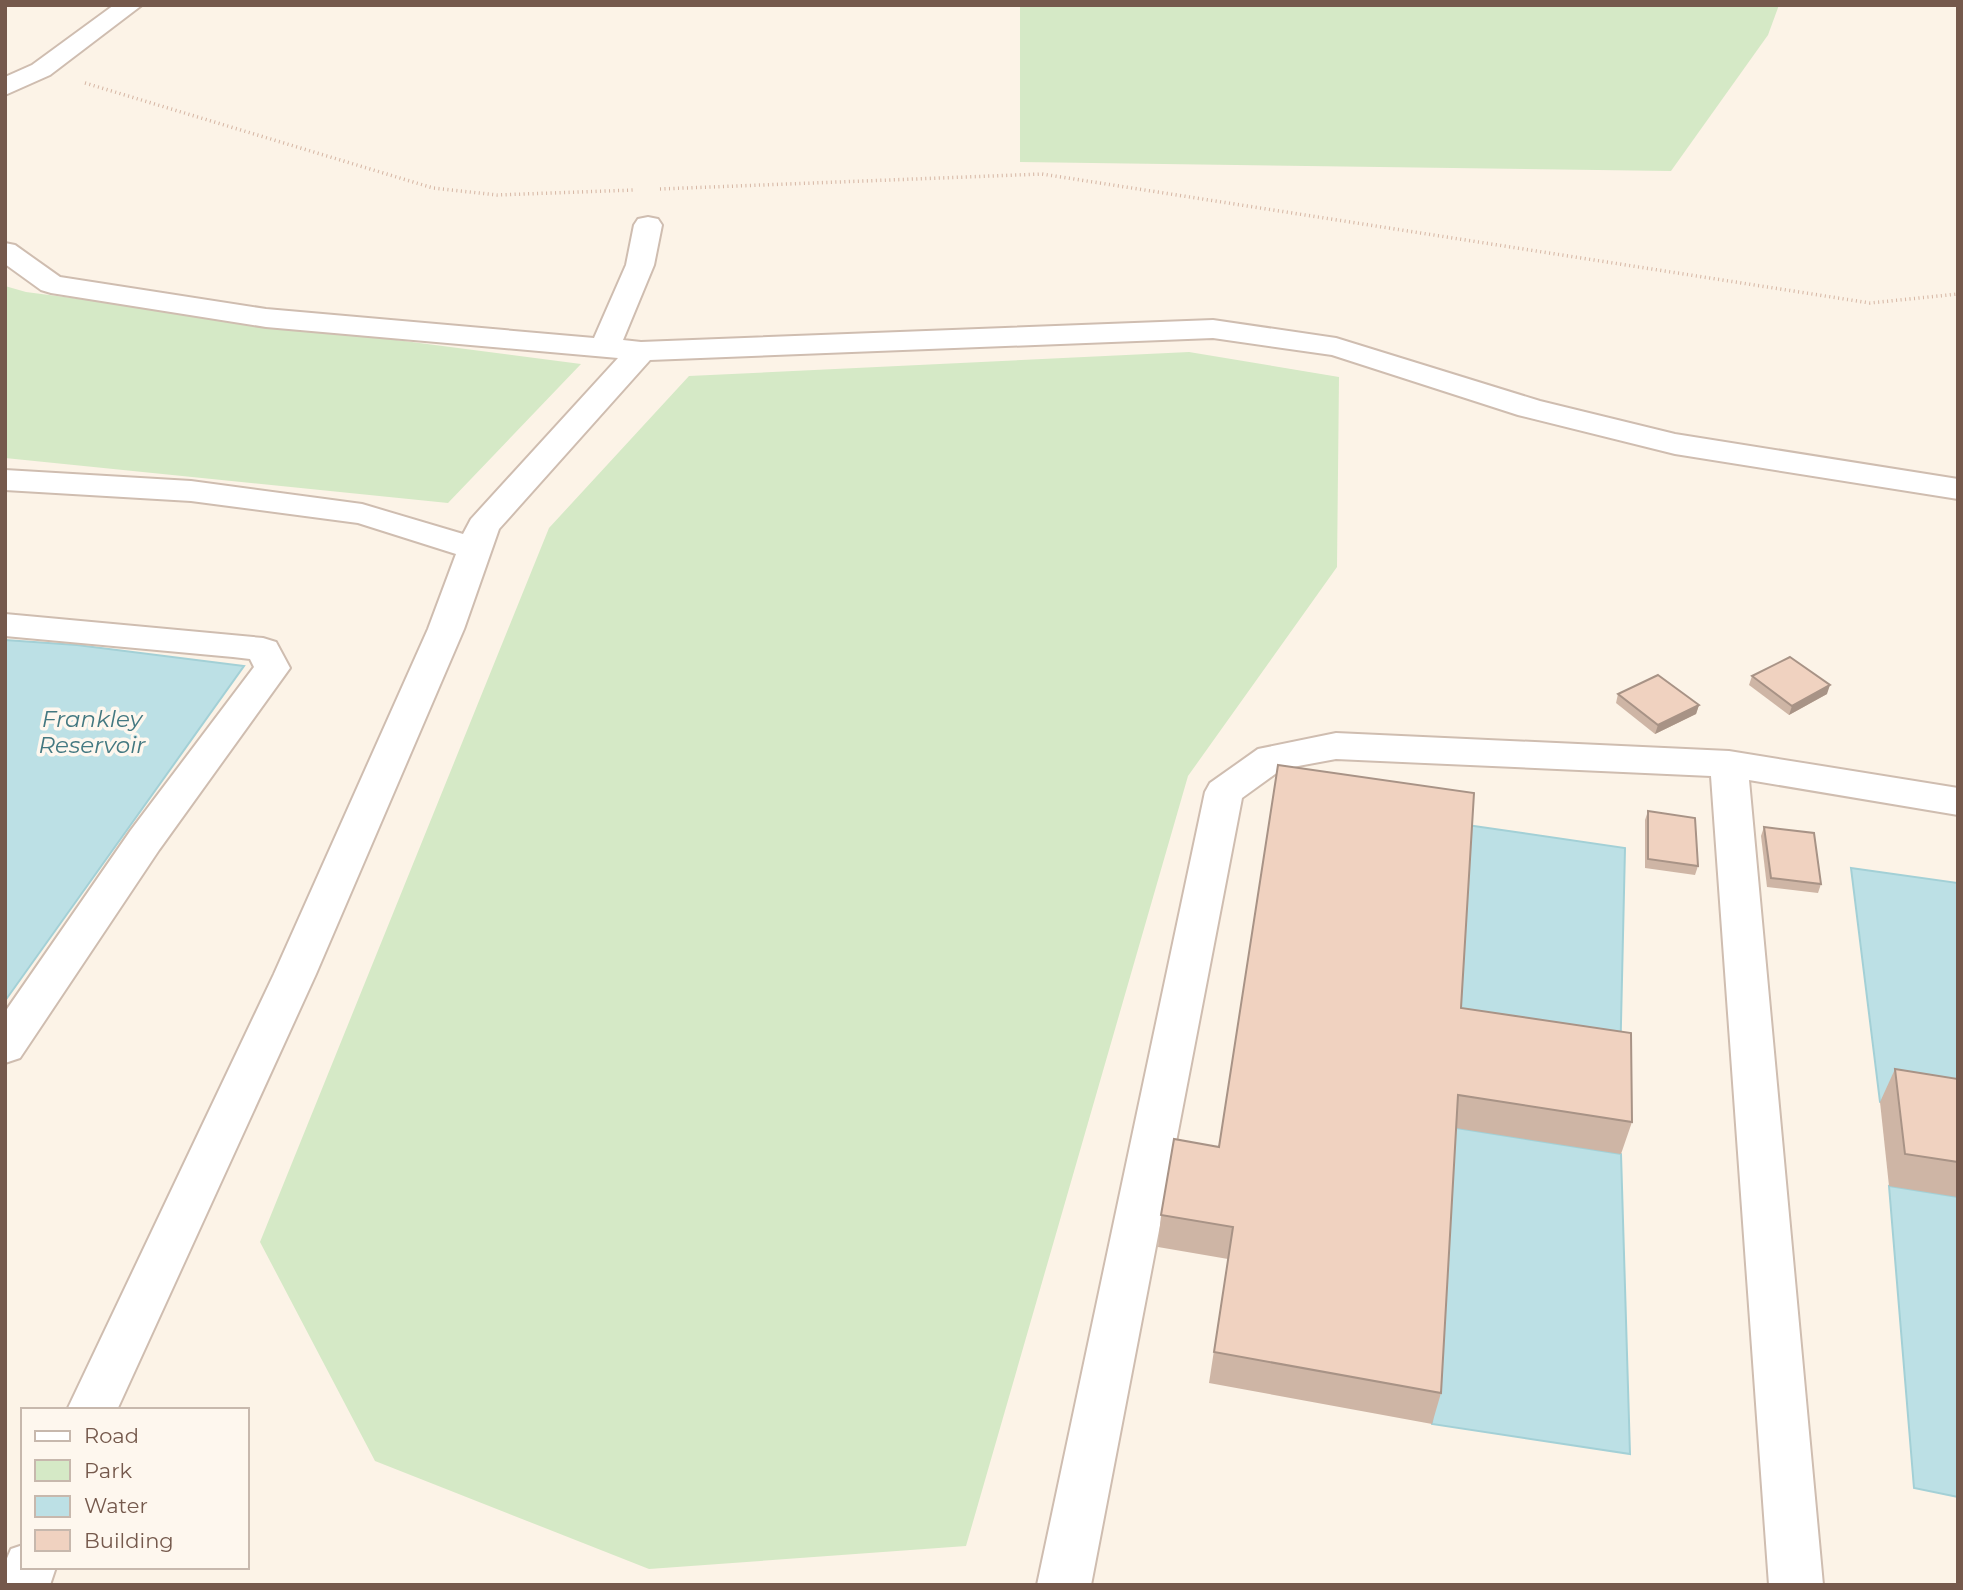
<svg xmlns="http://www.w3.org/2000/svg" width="1963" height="1590" font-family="Montserrat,sans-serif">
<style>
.green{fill:#d5e9c6}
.water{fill:#bce0e5;stroke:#a3d0d6;stroke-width:2}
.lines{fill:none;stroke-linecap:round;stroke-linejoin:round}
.minor-casing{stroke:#cfbdb0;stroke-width:4}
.path{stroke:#d5b5a3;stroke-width:3.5;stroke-dasharray:1 3.5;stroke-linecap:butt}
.minor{fill:#fff;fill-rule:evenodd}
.wall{fill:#ceb5a5}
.shaded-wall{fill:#a89386}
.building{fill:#f0d2c0;stroke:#a89386;stroke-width:2}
.labels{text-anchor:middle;stroke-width:7;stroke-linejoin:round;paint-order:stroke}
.water-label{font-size:23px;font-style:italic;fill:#437880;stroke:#fef7ee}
</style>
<rect width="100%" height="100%" fill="#fcf3e7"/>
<g class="green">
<polygon points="1020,5 1779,5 1768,35 1671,171 1020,162"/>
<polygon points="5,286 26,292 581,364 448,503 5,458"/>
<polygon points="1189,352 1339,377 1337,567 1188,776 966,1546 649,1569 375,1461 260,1242 549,528 689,376"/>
</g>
<g class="water">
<polygon points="5,640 77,645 244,666 5,1001"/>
<polygon points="1467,825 1625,848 1620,1066 1453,1040"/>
<polygon points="1851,868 1958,883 1958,1114 1880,1102"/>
<polygon points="1450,1127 1621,1154 1630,1454 1432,1424"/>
<polygon points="1889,1186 1958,1197 1958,1497 1914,1488"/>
</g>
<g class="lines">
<defs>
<g id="minor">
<polygon points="114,5 142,5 50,75 5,95 5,77 32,65"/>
<polygon points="648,217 658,219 662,225 654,265 623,340 641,342 1213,320 1336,338 1540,401 1675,434 1958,479 1958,499 1675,454 1518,415 1332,355 1213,338 650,360 499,529 464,629 316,974 117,1410 67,1410 274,974 428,629 456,554 358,523 191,501 5,490 5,470 191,481 362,504 463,534 471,519 618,358 266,327 51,293 41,290 5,264 5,243 15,245 60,277 266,309 594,338 626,265 634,225 638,219"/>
<polygon points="5,614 263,638 276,642 290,668 159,850 20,1058 5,1063 5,1012 131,830 254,667 250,659 233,657 5,636"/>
<polygon points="1336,733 1729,751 1958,788 1958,815 1749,780 1823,1585 1769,1585 1711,776 1336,759 1282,769 1242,798 1091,1585 1037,1585 1205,792 1210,783 1258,749"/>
<polygon points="23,1545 23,1567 56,1567 50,1585 5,1585 5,1563 11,1549"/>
</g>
</defs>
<use href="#minor" class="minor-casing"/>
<g class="path">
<polyline points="85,83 433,188 497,195 634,190"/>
<polyline points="660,189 1042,174 1870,303 1958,294"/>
</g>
<use href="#minor" class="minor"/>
</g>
<g class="wall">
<polygon points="1752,676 1827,694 1789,715 1749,685"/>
<polygon points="1618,694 1699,705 1696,714 1655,734 1616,703"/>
<polygon points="1648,811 1698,866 1695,875 1645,868 1645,820"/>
<polygon points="1764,827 1821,884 1818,893 1767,887 1761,836"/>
<polygon points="1461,1008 1632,1122 1621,1154 1456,1128 1441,1393 1432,1424 1209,1383 1228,1259 1158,1247 1161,1215 1219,1147"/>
<polygon points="1895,1069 1958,1079 1958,1197 1889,1186 1880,1102"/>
</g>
<g class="shaded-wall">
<polygon points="1830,685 1827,694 1789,715 1792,706"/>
<polygon points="1699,705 1696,714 1655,734 1658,725"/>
</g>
<g class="building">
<polygon points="1790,657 1830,685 1792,706 1752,676"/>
<polygon points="1658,675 1699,705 1658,725 1618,694"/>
<polygon points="1278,765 1474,793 1461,1008 1631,1033 1632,1122 1458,1095 1441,1393 1214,1352 1233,1227 1161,1215 1174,1139 1219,1147"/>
<polygon points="1648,811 1695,818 1698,866 1648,859"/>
<polygon points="1764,827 1814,833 1821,884 1771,878"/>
<polygon points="1895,1069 1958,1079 1958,1162 1905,1154"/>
</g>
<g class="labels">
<g class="water-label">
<text x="92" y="727">Frankley<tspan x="92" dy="26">Reservoir</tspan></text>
</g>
</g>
<rect width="1963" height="1590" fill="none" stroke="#75594c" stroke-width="14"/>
<rect x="21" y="1408" width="228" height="161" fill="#fef7ee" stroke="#c7b8ad" stroke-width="2"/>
<rect x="35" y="1431" width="35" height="10" fill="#ffffff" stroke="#c7b8ad" stroke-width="2"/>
<text x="84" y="1443" font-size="21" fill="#75594c">Road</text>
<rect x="35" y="1460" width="35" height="21" fill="#d5e9c6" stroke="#c7b8ad" stroke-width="2"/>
<text x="84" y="1478" font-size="21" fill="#75594c">Park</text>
<rect x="35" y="1496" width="35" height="21" fill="#bce0e5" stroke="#c7b8ad" stroke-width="2"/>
<text x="84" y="1513" font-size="21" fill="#75594c">Water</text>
<rect x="35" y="1530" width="35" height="21" fill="#f0d2c0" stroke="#c7b8ad" stroke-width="2"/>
<text x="84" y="1548" font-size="21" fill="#75594c">Building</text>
</svg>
